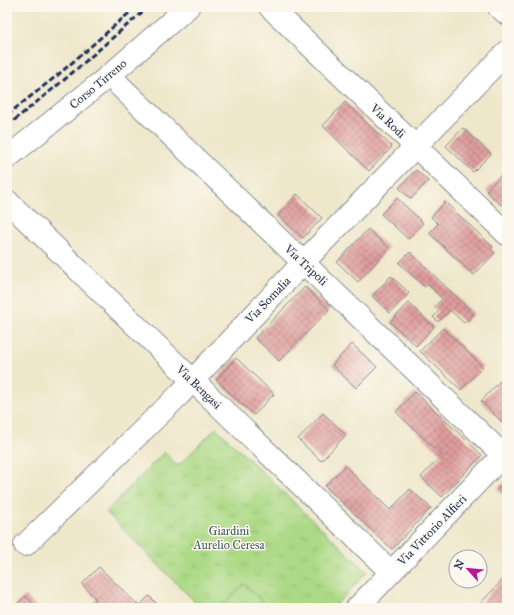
<svg xmlns="http://www.w3.org/2000/svg" width="514" height="615" font-family="'IM FELL Great Primer',serif">
<style>
.grass{fill:url(#grass-tufts);stroke:#648472}
.garden{fill:#acd985;stroke:#648472}
.building{fill:url(#building-cross-hatch)}
.lines{fill:none;stroke-linecap:round;stroke-linejoin:round}
.minor-casing{stroke:#858b94;stroke-width:24}
.minor{stroke:#fff;stroke-width:22}
.rail{stroke:#1b2f5e;stroke-width:3;stroke-dasharray:6 3;stroke-linecap:butt}
.labels{text-anchor:middle;stroke-width:3;stroke-linejoin:round;paint-order:stroke}
.street-label{font-size:12px;fill:#1b2f5e;stroke:#fbf7ec}
.park-label{font-size:12px;fill:#3f5a68;stroke:#fbf7ec}
</style>
<defs>
<pattern id="grass-tufts" width="24" height="20" patternUnits="userSpaceOnUse"><rect width="24" height="20" fill="#acd985"/><path d="M3 7l-1-3M5 7V3M7 7l1-3M15 17l-1-3M17 17v-4M19 17l1-3" fill="none" stroke="#93bb75"/></pattern>
<pattern id="building-cross-hatch" width="8" height="8" patternUnits="userSpaceOnUse"><rect width="8" height="8" fill="#df9d9c"/><path d="M0 0l8 8M0 8l8-8" fill="none" stroke="#b48082"/></pattern>
</defs>
<rect width="100%" height="100%" fill="#fbf7ec"/>
<filter id="ink" filterUnits="userSpaceOnUse"><feTurbulence type="fractalNoise" baseFrequency=".025" numOctaves="2"/><feDisplacementMap in="SourceGraphic" scale="8" xChannelSelector="R" yChannelSelector="G"/><feConvolveMatrix kernelMatrix="1 2 1 2 8 2 1 2 1" color-interpolation-filters="sRGB"/></filter>
<filter id="wash" filterUnits="userSpaceOnUse"><feTurbulence type="fractalNoise" baseFrequency=".012" numOctaves="4" result="noise"/><feDisplacementMap in="SourceGraphic" scale="16" xChannelSelector="R" yChannelSelector="G"/><feGaussianBlur stdDeviation="0.9" result="paint"/><feColorMatrix in="noise" values="0 0 0 0 0 0 0 0 0 0 0 0 0 0 0 0 0 1.4 0 .05"/><feComposite in="paint" operator="in"/></filter>
<g filter="url(#wash)">
<rect width="100%" height="100%" fill="#efe7ca"/>
<polygon class="grass" points="216,428 367,572 333,608 201,608 106,512 164,452 178,466"/>
<polygon class="garden" points="244,584 269,608 220,608"/>
<g id="blocks">
<g class="building">
<polygon points="345,102 392,147 369,171 323,126"/>
<polygon points="463,128 491,154 473,172 446,146"/>
<polygon points="507,169 507,186 505,188 507,190 507,198 501,205 486,191"/>
<polygon points="416,170 428,181 411,199 399,188"/>
<polygon points="297,194 322,218 303,238 278,215"/>
<polygon points="397,198 423,223 408,239 381,214"/>
<polygon points="445,202 493,247 491,249 495,253 474,275 429,233 438,224 431,217"/>
<polygon points="368,229 389,248 358,282 337,262"/>
<polygon points="410,252 474,314 464,323 450,310 438,322 433,317 439,311 434,307 442,299 428,284 425,287 399,263"/>
<polygon points="391,276 409,293 390,313 372,296"/>
<polygon points="305,287 329,310 279,361 255,338"/>
<polygon points="409,303 434,327 416,346 390,322"/>
<polygon points="443,328 483,367 461,390 420,351"/>
<polygon points="352,344 377,367 356,388 332,365"/>
<polygon points="236,358 274,394 254,415 216,380"/>
<polygon points="507,374 507,418 503,423 481,401"/>
<polygon points="415,392 482,455 442,497 421,477 442,455 396,412"/>
<polygon points="323,413 346,435 321,461 298,439"/>
<polygon points="345,466 390,510 410,489 431,508 392,549 325,486"/>
<polygon points="507,479 507,498 497,489"/>
<polygon points="99,567 139,606 149,596 161,608 88,608 96,599 82,584"/>
<polygon points="507,575 507,608 476,608"/>
<polygon points="25,596 38,608 13,608"/>
</g>
</g>
</g>
<g filter="url(#ink)">
<use href="#blocks" fill-opacity="0" stroke="#858b94" stroke-width="1"/>
<g class="lines">
<defs>
<g id="minor">
<polyline points="270,7 507,234"/>
<polyline points="499,7 507,14"/>
<polyline points="110,75 120,86 503,455"/>
<polyline points="7,158 110,75 188,7"/>
<polyline points="7,201 391,572"/>
<polyline points="25,545 179,395 317,248 507,52"/>
<polyline points="357,608 507,451"/>
</g>
</defs>
<use href="#minor" class="minor-casing"/>
<use href="#minor" class="minor"/>
<g class="rail">
<polyline points="7,115 59,74 136,7"/>
<polyline points="7,126 64,80 148,7"/>
</g>
</g>
</g>
<g class="labels">
<g class="street-label">
<text transform="translate(98 84) rotate(-40)" y="4">Corso Tirreno</text>
<text transform="translate(388 121) rotate(44)" y="4">Via Rodi</text>
<text transform="translate(306 265) rotate(43)" y="4">Via Tripoli</text>
<text transform="translate(268 300) rotate(-46)" y="4">Via Somalia</text>
<text transform="translate(199 387) rotate(44)" y="4">Via Bengasi</text>
<text transform="translate(432 530) rotate(-46)" y="4">Via Vittorio Alfieri</text>
</g>
<g class="park-label">
<text x="229" y="535">Giardini<tspan x="229" dy="14">Aurelio Ceresa</tspan></text>
</g>
</g>
<rect width="514" height="615" fill="none" stroke="#fbf7ec" stroke-width="24"/>
<g transform="translate(468 569) rotate(297)"><circle r="19" fill="#fbf7ec" stroke="#a1a7b3"/>
<path d="M0-3L7 15L0 10L-7 15Z" fill="#b5179e"/>
<text y="-6" font-size="11" font-weight="bold" text-anchor="middle" fill="#1b2f5e">N</text>
</g>
</svg>
